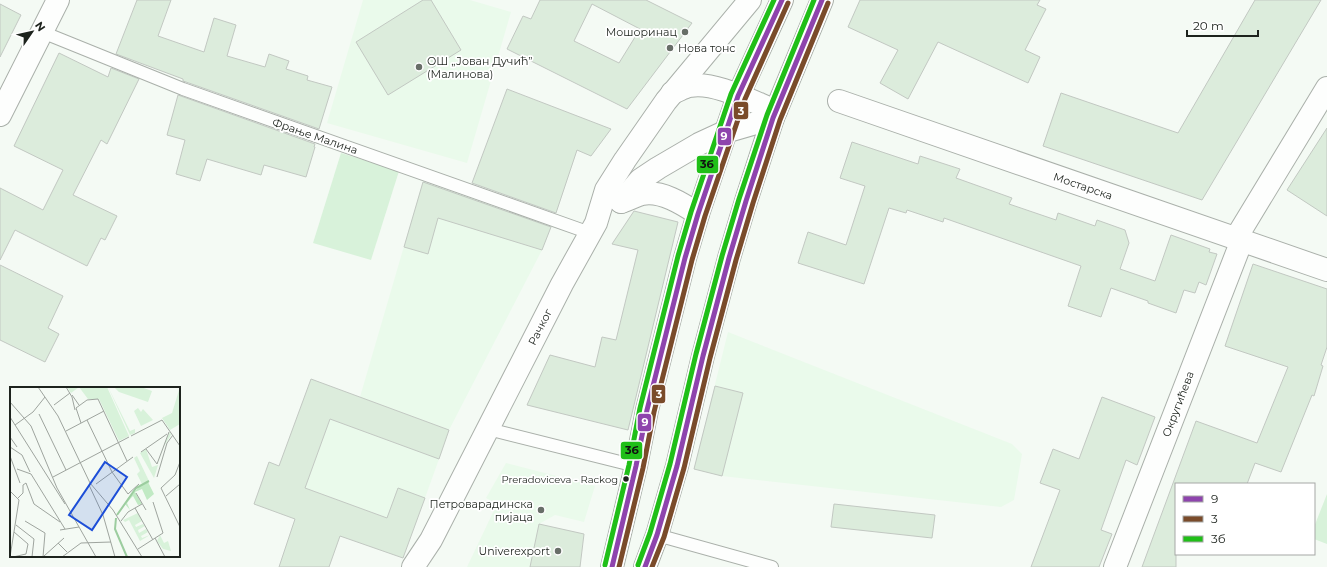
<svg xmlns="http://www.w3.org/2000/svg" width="1327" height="567" font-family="Montserrat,sans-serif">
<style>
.built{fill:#eafaeb}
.green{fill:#d8f2da}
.building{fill:#dcecdc;stroke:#c2c8c2;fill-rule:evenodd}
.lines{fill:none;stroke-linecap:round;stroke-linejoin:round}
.lane-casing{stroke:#aab0aa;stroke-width:14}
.street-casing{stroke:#aab0aa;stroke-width:24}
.secondary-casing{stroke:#aab0aa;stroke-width:24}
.primary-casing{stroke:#aab0aa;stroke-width:24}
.lane{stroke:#fdfefd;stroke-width:12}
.street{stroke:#fdfefd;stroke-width:22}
.secondary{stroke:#fdfefd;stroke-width:22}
.primary{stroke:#fdfefd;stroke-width:22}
.bus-1-casing{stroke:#fff;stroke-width:8}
.bus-2-casing{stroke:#fff;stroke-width:8}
.bus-3-casing{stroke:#fff;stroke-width:8}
.bus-1{stroke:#8e44ad;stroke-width:5}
.bus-2{stroke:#7a4b2a;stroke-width:5}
.bus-3{stroke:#20bf18;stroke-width:5}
.poi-dot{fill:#686e68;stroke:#fff;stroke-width:1.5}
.bus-dot{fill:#1d231d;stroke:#fff;stroke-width:1.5}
.labels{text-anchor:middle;stroke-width:3.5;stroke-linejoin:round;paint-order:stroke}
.bus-label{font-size:10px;fill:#1d231d;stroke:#fff;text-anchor:end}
.poi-label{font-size:11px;fill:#1d231d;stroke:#fff;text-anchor:end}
.street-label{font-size:11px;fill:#1d231d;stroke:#fff}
.inset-river{fill:none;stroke:#9ccd9f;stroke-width:2}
.inset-road{fill:none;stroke:#9ea49e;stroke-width:1}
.view{fill:#1d4ed8;fill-opacity:0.15;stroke:#1d4ed8;stroke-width:2}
.inset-edge{fill:none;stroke:#1d231d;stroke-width:2}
.line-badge{stroke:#fff;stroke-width:1.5}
.badge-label{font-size:11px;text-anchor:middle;font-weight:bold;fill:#fff}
.pale-badge-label{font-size:11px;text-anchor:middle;font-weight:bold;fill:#111}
</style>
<rect width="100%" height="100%" fill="#f4faf4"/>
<g class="built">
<polygon points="363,0 470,0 511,12 467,163 327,123"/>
<polygon points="423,181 552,225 542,250 449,430 360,397"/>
<polygon points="728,332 1012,444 1022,454 1014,500 1001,507 722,476 694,469"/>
<polygon points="330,419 439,459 425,498 387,518 305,488"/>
<polygon points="506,463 595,486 584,522 555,515 539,524 530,567 467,567 497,504 486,498"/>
</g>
<g class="green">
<polygon points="341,153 399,171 371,260 313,243"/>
<polygon points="1327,494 1327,544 1314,539 1314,527"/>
</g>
<g class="building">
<polygon points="137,0 171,0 158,36 204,52 214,18 236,25 227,56 265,67 269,54 289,61 286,69 308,76 307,80 332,87 319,129 186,82 183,81 183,79 116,54"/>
<polygon points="423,0 431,0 461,50 388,95 356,42"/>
<path d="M540,0H646L692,23L627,109L507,49L523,16L531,19ZM592,4L640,29L619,63L574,41Z"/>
<polygon points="860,0 1040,0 1037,5 1046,9 1025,50 1040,57 1028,83 938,42 908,99 880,83 898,50 848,27"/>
<polygon points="1255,0 1321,0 1202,200 1043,146 1061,93 1178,133"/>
<polygon points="0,4 21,15 0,57"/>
<polygon points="59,53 108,77 111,68 139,79 107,144 101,140 73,195 117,216 105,240 101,238 87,266 15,230 0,260 0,188 43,210 63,170 14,146"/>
<polygon points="507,89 611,129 591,156 577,150 556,213 472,183"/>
<polygon points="178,95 315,144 314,147 315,147 306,177 264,165 261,175 207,159 200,181 176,174 185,140 167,135"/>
<polygon points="1327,128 1327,216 1287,190"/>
<polygon points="852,142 918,164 920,156 960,169 956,178 1012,198 1009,204 1056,220 1058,213 1095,226 1097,220 1125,230 1129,243 1120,269 1155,281 1171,235 1210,249 1209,252 1217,254 1206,285 1199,282 1195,293 1184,290 1176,313 1148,303 1148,301 1111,288 1101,317 1068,306 1081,266 944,218 943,222 907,210 906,213 889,208 864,284 798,263 808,232 846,245 865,186 840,178"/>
<polygon points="423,182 551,227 542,250 438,218 428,254 404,247"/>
<polygon points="634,211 678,222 628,430 527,405 550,355 595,367 602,337 616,340 638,250 612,244"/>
<polygon points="1253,264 1327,289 1327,347 1321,365 1323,366 1314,396 1312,395 1281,472 1255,463 1247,484 1176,484 1176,567 1142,567 1196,421 1257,443 1288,367 1225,346"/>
<polygon points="0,265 63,296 48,328 59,334 45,362 0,340"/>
<polygon points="311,379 449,430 439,459 330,419 305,488 387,518 398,488 425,498 403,558 340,536 329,567 279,567 295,519 254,504 269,462 279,466"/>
<polygon points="715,386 743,393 722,476 694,469"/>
<polygon points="1102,397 1155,417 1137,465 1126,460 1101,530 1112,534 1099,567 1031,567 1060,490 1040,483 1053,449 1079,459"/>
<polygon points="834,504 935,515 932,538 831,527"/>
<polygon points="539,524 584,534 580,567 530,567"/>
</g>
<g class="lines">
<defs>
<g id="lane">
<polyline points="42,32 183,89 590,233"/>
<polyline points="488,429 636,466"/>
<polyline points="657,535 772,567"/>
</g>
<g id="street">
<polyline points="839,101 1327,270"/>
<polyline points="0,115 58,0"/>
<polyline points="1236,238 1327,88"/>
<polyline points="1115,567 1242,240"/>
</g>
<g id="secondary">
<polyline points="612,567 636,466 647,410 685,258 698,214 738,96 782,0"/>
<polyline points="645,567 657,535 677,466 703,356 729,258 746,201 773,118 822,0"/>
</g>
<g id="primary">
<path d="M672,93C678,91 684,87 690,86C714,81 753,102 776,111"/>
<polyline points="621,202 640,180 658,168 699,144 725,132 773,118"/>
<path d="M621,202C628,200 635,196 642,194C661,190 683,204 698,214"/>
<polyline points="413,567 431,540 562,284 596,223 606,190 625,160 666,101 750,0"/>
</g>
</defs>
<use href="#lane" class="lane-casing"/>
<use href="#street" class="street-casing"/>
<use href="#secondary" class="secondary-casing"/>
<use href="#primary" class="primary-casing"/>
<use href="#lane" class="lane"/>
<use href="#street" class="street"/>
<use href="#secondary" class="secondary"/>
<use href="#primary" class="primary"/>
<defs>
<g id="bus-1">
<polyline points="612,567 636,466 647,410 685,258 698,214 738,96 782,0"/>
<polyline points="645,567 657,535 677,466 703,356 729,258 746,201 773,118 822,0"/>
</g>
<g id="bus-2">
<polyline points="619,567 643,468 654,412 692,260 705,216 745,99 788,3"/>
<polyline points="652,567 664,537 684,468 710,358 736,260 753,203 780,120 828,3"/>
</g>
<g id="bus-3">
<polyline points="605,565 629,465 640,408 678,256 691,212 731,94 774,0"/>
<polyline points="638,565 650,533 670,464 696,354 722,256 739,199 767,115 814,0"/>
</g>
</defs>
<use href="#bus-1" class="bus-1-casing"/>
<use href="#bus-2" class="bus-2-casing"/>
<use href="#bus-3" class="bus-3-casing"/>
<use href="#bus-1" class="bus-1"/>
<use href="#bus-2" class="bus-2"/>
<use href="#bus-3" class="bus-3"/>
</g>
<g class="poi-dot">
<circle cx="685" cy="32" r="4"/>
<circle cx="670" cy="48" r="4"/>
<circle cx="419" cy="67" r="4"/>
<circle cx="541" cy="510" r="4"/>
<circle cx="558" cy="551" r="4"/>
</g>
<circle class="bus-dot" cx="626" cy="479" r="3.5"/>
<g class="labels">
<g class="bus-label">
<text x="618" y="483">Preradoviceva - Rackog</text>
</g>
<g class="poi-label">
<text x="677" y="36">Мошоринац</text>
<text x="678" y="52" text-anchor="start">Нова тонс</text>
<text x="427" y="65" text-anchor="start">ОШ „Јован Дучић”<tspan x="427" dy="13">(Малинова)</tspan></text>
<text x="533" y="508">Петроварадинска<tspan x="533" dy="13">пијаца</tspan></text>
<text x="550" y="555">Univerexport</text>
</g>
<g class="street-label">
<text transform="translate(315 136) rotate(19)" y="4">Фрање Малина</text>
<text transform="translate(1083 186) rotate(19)" y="4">Мостарска</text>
<text transform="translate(540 327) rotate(-63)" y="4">Рачког</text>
<text transform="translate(1178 404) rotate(-69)" y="4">Округићева</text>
</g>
</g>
<g transform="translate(10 387)">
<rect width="170" height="170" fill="#f4faf4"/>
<path d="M57,0H97L119,49L109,54L89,12H78L69,0L61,6ZM98,0L120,44L125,42V46L120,48ZM104,0H131L142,4L138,15L109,5ZM170,0V37L160,43L152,31L162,26ZM128,21L131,25L133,22L143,33L131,39L124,24ZM160,45L161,48L154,59L144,91L130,66L136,62L142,80L148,78L155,55ZM127,69L139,94L132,97L127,87L130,84L124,71ZM128,126L132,134L125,138L126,140L133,137L135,139L128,143L129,146L136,142L138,145L131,149L132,151L140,148L130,154L119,133L115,135L113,133ZM150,148L154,156L158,154L161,164L153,162L147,154Z" fill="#d8f2da"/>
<path d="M138,95L144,107L137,113L132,102L125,105L132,117L128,118L123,109L121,111L117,116L120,123L115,117L118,111L130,99Z" fill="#c1eac4"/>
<path class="inset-river" d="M107,128L126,101L139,94M106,131L105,142L117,170"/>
<path class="inset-road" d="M28,0L48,29L80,96L103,123M56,0L62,10L65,23M62,8L69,18M0,15L21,39L47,101L86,170M44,18L60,6M29,27L56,83M0,30L55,117M77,33L102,85M71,36L66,21L77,13L88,12L117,74M5,38L23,25L35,10M56,44L94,24M121,49L152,33L170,59M0,50L7,60M0,60L12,68L20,85M136,62L147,77L159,45M131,65L157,47M0,69L10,96M170,75L165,88L151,101L170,140M7,82L21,87L55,142M102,85L118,107L129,97M43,90L119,50M147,90L157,56L163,48M86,97L123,70M79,98L93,128L105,170M0,104L9,113L0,170M126,106L136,123M156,109L170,97M8,111L13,106V98L16,96L24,117L50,135M125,121L143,153M103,123L132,170M15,134L35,146L33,170M111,134L118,125L132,117M6,138L24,152L22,170M50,143L69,140M145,151L155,170M48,156L57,165M128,162L153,146L143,115M34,169L54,151M3,170L16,167L18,157L4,145M52,170L71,156L101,155"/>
<path class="view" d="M95,75L117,90L82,143L59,128Z"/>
<rect width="170" height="170" class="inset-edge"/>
</g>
<g class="line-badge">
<rect x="733" y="101" width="16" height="19" rx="4" fill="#7a4b2a"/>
<rect x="717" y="127" width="15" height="19" rx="4" fill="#8e44ad"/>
<rect x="696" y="155" width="23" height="19" rx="4" fill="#20bf18"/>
<rect x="651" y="384" width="15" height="20" rx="4" fill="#7a4b2a"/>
<rect x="637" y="413" width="15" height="19" rx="4" fill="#8e44ad"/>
<rect x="620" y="441" width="23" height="19" rx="4" fill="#20bf18"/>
</g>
<g class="badge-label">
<text x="741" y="115">3</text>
<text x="724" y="140">9</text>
<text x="659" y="398">3</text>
<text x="645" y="426">9</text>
</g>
<g class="pale-badge-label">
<text x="707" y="168">3б</text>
<text x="632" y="454">3б</text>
</g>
<rect x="1175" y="483" width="140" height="72" fill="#ffffff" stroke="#a5a7a5"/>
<rect x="1183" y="496" width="20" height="6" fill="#8e44ad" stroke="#a5a7a5"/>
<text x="1211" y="503" font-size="12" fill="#1d231d">9</text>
<rect x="1183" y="516" width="20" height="6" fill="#7a4b2a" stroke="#a5a7a5"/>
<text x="1211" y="523" font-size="12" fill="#1d231d">3</text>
<rect x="1183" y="536" width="20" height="6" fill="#20bf18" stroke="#a5a7a5"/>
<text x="1211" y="543" font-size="12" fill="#1d231d">3б</text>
<g transform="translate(32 32) rotate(56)" stroke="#ffffff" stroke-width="3" paint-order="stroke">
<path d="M0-3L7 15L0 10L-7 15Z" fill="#1d231d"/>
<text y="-6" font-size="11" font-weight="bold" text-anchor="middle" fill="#1d231d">N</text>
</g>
<path d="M1187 30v6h71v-6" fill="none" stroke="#1d231d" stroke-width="2"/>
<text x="1193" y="30" font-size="12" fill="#1d231d" stroke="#ffffff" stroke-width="3" paint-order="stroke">20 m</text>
</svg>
